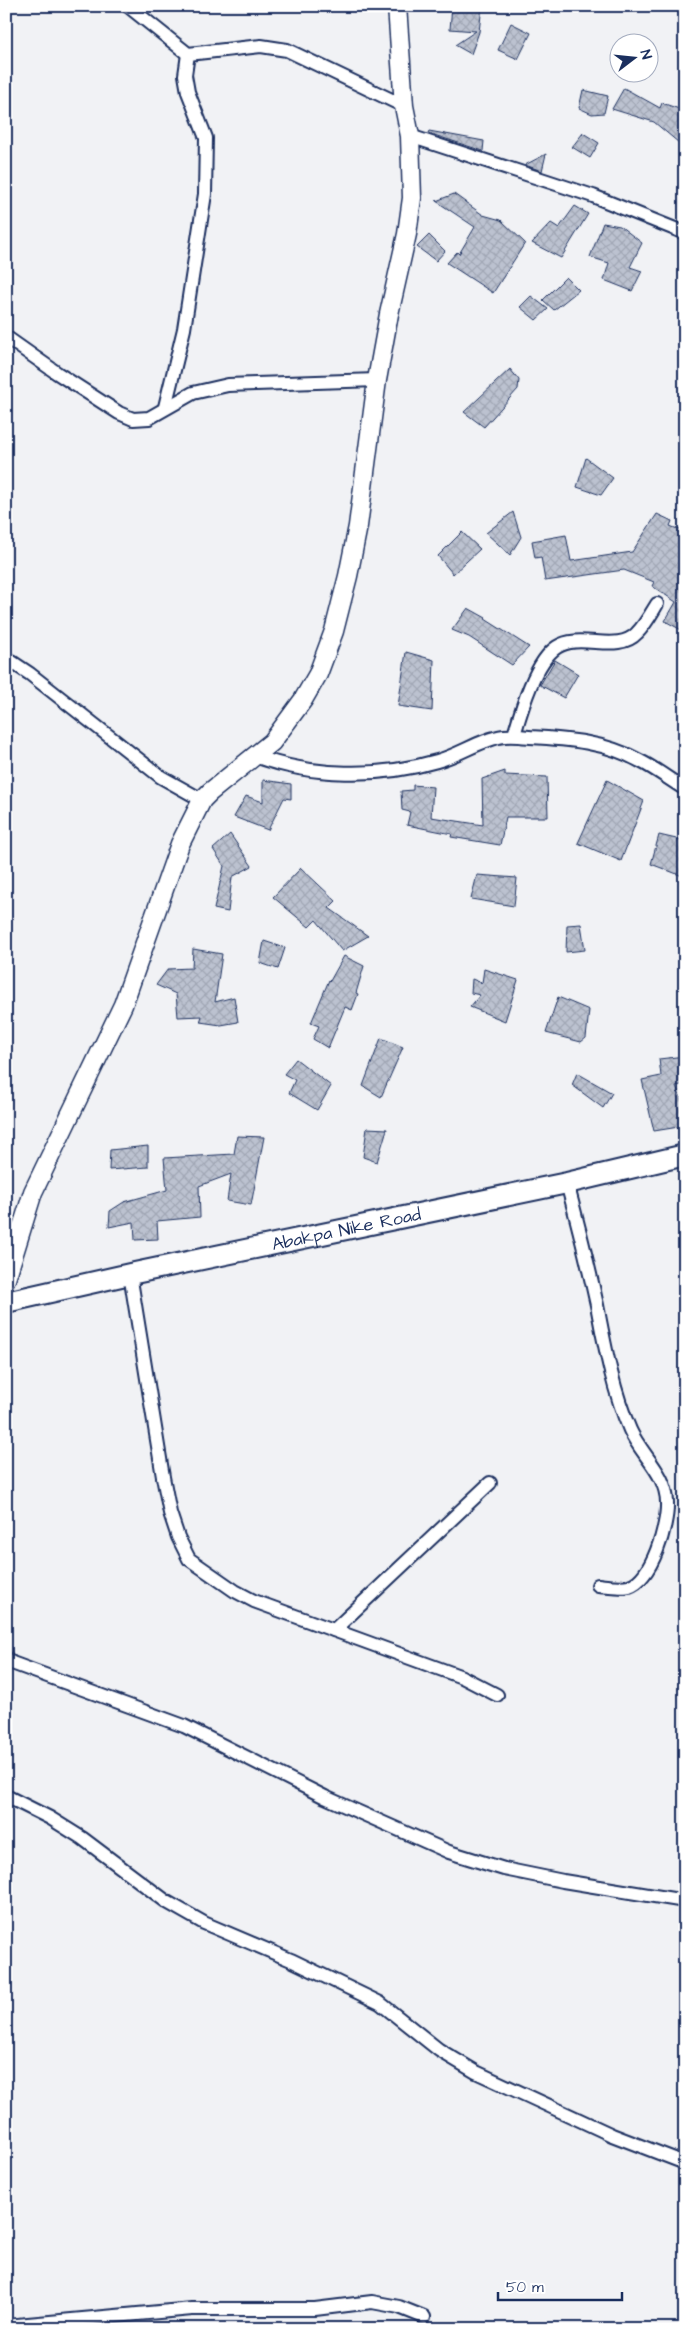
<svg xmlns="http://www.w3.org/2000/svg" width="691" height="2335" font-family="'Architects Daughter',sans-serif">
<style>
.building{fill:url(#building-cross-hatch);stroke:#1b2f5e}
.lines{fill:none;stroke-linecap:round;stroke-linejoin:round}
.street-casing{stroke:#1b2f5e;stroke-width:16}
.secondary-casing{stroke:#1b2f5e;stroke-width:21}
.primary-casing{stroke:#1b2f5e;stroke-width:24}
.street{stroke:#fff;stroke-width:12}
.secondary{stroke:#fff;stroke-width:18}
.primary{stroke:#fff;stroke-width:20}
.labels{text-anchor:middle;stroke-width:4;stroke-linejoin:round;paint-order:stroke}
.street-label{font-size:18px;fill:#1b2f5e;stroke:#fff}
</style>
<defs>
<pattern id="building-cross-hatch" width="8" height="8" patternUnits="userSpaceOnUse" patternTransform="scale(1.25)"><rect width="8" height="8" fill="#bcc2d0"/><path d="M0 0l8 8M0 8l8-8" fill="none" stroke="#a1a7b5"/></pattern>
</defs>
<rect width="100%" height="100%" fill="#f1f2f5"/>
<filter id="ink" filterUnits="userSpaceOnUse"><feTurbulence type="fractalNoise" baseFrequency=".02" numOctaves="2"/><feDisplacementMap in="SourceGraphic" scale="10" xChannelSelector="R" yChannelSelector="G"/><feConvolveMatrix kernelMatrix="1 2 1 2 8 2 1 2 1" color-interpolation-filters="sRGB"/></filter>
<g filter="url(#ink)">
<g class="building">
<polygon points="452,6 482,6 479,32 471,54 455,45 476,31 450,29"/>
<polygon points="511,23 531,33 518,59 498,50"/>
<polygon points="624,88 660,108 662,103 685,111 685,148 654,122 612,109"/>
<polygon points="583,90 608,96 604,113 592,114 579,108"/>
<polygon points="429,131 484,141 483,151 428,133"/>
<polygon points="583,133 599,143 590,158 572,147"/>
<polygon points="546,154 542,171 525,165"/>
<polygon points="454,194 483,215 501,220 525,243 493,293 447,263 457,252 459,254 475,227 436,201"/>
<polygon points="575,206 588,214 561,258 532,243 551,223 559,228"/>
<polygon points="603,223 620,226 642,243 630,267 642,271 632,291 604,280 609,263 590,257"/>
<polygon points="429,235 445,251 436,261 417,247"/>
<polygon points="566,277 579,290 554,310 543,300"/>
<polygon points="531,296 548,309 536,320 520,307"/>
<polygon points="510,369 519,380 518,389 484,427 464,412"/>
<polygon points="586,458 613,478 601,495 577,487"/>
<polygon points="513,512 521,537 510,555 486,533"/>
<polygon points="657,514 672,521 670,526 685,532 685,632 665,621 676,602 652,586 654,582 624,570 545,581 541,557 535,558 532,541 566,535 571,561 632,552"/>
<polygon points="462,532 480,549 453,574 438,556"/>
<polygon points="468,608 486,618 485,619 529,647 512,665 469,637 452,630"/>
<polygon points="406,652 434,660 432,711 398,706"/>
<polygon points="555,660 578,674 564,698 540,685"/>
<polygon points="505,771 505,775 547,777 548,817 506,817 500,845 451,837 452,834 407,825 410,812 402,810 401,791 413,790 413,785 433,787 431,817 483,825 482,779"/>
<polygon points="263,780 291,784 291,799 284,798 268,830 234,817 246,796 263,802"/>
<polygon points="607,780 644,801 621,861 578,843"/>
<polygon points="230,834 252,866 232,877 228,912 214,909 224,866 213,849"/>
<polygon points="659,835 685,841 685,877 651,864"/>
<polygon points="301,868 336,901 329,908 368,936 342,951 316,920 309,927 273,897"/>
<polygon points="477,875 517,878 514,906 471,899"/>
<polygon points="581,924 585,950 566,952 567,925"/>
<polygon points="264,941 285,948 278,969 260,963"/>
<polygon points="193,949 222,954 215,1002 234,997 238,1022 221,1025 200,1022 202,1016 178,1017 176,994 156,985 168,969 192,968"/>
<polygon points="344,956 364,966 356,993 358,994 352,1010 345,1007 328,1048 313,1039 319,1026 311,1023 329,980 330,981"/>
<polygon points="484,969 518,980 505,1021 470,1007 480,995 471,993 472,979 482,983"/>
<polygon points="558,997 589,1010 586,1038 581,1042 546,1033"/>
<polygon points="381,1038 403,1047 381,1097 363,1086"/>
<polygon points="685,1056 685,1084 676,1086 685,1108 685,1126 654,1131 642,1080 661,1076 659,1059"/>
<polygon points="296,1059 331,1086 317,1110 289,1093 295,1080 284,1074"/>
<polygon points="577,1073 612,1093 603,1108 572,1085"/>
<polygon points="367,1128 387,1129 377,1162 363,1157"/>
<polygon points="237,1136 264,1137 251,1205 227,1201 231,1174 199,1186 200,1217 157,1221 158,1239 135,1240 134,1222 109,1227 110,1211 124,1202 167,1190 164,1158 234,1154"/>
<polygon points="148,1146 148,1167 109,1170 110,1150"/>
</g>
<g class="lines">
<defs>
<g id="street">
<polyline points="128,6 188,54 261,46 287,50 404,106"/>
<polyline points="410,136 593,196 685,233"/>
<polyline points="6,337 57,373 119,413 133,419 149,418 193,393 228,385 377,380"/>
<polyline points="165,407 184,329 205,194 206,138 188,92 185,75 188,54"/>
<polyline points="6,658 30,674 161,777 202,800"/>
<path d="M514,735C521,711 535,661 557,647C580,632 618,654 637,633C645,625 651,614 657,604"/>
<path d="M255,756C312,777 379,778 437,761C460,755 481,739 504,736C513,735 521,736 530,737C568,739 606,742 640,761C656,769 670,780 685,789"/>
<path d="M567,1183C578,1224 588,1264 597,1305C605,1347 613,1391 630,1430C641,1455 667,1474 667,1503C668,1525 652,1579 629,1586C619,1588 608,1586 598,1585"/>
<polyline points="130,1274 163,1477 170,1513 178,1537 189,1559 235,1591 254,1601 462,1677 497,1695"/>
<polyline points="334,1630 490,1483"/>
<polyline points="6,1658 12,1663 184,1726 325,1797 449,1852 504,1869 563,1881 685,1901"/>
<polyline points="6,1796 50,1818 82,1838 167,1902 204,1923 291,1960 380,2003 439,2050 476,2072 612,2135 685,2163"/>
<polyline points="6,2326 192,2309 315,2309 372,2302 399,2307 424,2317"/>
</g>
<polyline id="secondary" points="6,1279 33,1192 123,1005 180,844 202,800 210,792 272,742 303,700 318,674 334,631 348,576 358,526 377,380 389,314 407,234 412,198 410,136 404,106 397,6"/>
<g id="primary">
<path id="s1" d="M6,1302L130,1274L567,1183L685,1155"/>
</g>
</defs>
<use href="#street" class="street-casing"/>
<use href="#secondary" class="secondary-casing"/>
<use href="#primary" class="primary-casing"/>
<use href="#street" class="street"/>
<use href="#secondary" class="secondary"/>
<use href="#primary" class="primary"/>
</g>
</g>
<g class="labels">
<g class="street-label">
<text dy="6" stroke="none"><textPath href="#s1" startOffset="348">Abakpa Nike Road</textPath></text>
</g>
</g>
<rect width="691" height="2335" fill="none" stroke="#fff" stroke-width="25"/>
<rect x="12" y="12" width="666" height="2310" fill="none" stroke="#1b2f5e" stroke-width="2" filter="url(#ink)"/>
<g transform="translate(634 58) rotate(74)"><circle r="24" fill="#ffffff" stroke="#a4acbf"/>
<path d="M0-4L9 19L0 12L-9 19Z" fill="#1b2f5e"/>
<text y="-8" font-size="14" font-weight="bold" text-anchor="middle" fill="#1b2f5e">N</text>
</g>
<path d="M498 2292v8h124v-8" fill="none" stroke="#1b2f5e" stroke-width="2.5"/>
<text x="506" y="2292" font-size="15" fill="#1b2f5e" stroke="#ffffff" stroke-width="4" paint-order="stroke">50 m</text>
</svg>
